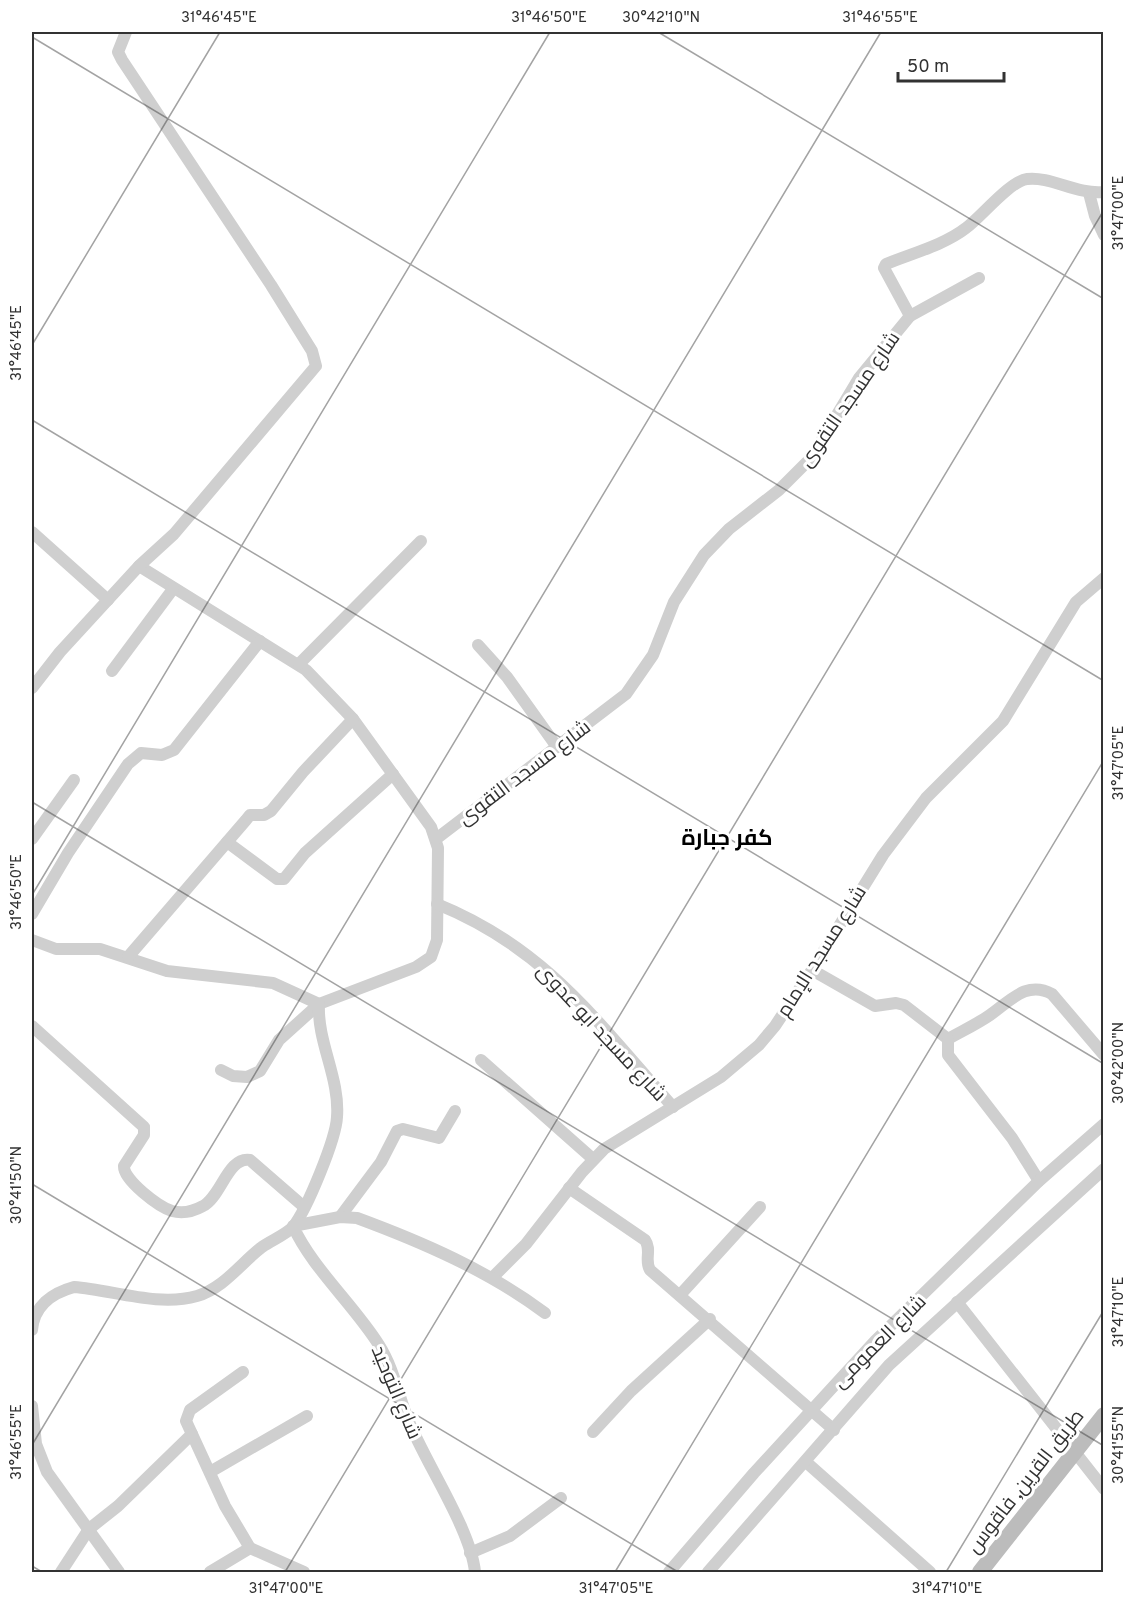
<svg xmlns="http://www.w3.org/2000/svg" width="1135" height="1604" font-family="Overpass,Cairo,sans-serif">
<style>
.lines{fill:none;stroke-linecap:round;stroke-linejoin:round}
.street{stroke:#cfcfcf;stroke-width:12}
.secondary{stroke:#bcbcbc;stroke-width:16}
.ticks{fill:none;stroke:#323232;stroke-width:1.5;stroke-opacity:0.45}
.labels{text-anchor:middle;stroke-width:6;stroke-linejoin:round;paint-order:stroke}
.street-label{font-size:20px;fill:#323232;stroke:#fff}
.quarter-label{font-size:22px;font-weight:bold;fill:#000;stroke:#fff}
.neatline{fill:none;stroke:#323232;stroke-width:2}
.ticks-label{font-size:15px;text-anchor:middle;fill:#323232}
</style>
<rect width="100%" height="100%" fill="#fff"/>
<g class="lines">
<g class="street">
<polyline points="1089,193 1095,216 1104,235"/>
<path d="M910,316L884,268L886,264C913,253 944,245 966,228C981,217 1010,181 1027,179C1051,176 1077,195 1104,192"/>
<polyline points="32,532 108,600"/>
<polyline points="139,566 306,670 353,719 431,827 438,848 437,940 431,957 416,967 319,1004 279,1040 260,1071 247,1077 233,1076 221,1070"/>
<polyline points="478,645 507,677 557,747"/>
<polyline points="299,664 421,541"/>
<polyline points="112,671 173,589"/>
<polyline points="32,688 60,652 139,566 174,534 316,366 312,351 271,285 122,60 118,52 126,32"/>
<polyline points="32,839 74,780"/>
<polyline points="436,839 626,694 653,655 674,602 704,555 729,529 779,490 811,458 859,378 910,316 979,278"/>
<polyline points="227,842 277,879 284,879 305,853 393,774"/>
<path d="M437,904C546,948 598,1023 673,1107"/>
<polyline points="32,914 68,853 128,764 141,753 162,755 174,750 260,641"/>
<polyline points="32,940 56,949 100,949 167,971 273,983 319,1004"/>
<polyline points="128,957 246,820 250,815 264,815 271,811 303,772 353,719"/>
<path d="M812,970L875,1006L896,1003L904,1005L948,1039C962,1031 977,1024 990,1015C1010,1001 1027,980 1052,994L1104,1055"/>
<path d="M32,1026L144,1127V1135L124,1166C123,1180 159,1207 172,1211C183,1214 194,1211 203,1206C221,1197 228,1156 250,1160L303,1206"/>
<polyline points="948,1039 948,1055 1012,1138 1039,1181"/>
<polyline points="481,1060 593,1159"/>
<path d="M569,1188L645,1240C652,1250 644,1260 650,1270L834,1430"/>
<polyline points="340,1217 381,1162 397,1131 403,1129 439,1138 455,1111"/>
<polyline points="492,1278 526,1244 582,1172 604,1149 721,1077 759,1045 775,1026 812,970 883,855 926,798 1003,721 1076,602 1104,578"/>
<polyline points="680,1295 760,1207"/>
<polyline points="957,1302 1104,1489"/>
<path d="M32,1330C34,1306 52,1293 74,1287C113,1290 158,1307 197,1296C224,1288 241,1263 262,1247C272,1240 285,1235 293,1227C307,1209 336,1139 337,1117C340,1078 317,1042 319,1004"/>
<polyline points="243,1372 190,1410 186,1421 225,1506 250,1548 304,1572"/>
<polyline points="32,1406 36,1444 47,1472 119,1572"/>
<polyline points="593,1432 631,1391 710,1319"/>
<polyline points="806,1462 930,1572"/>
<polyline points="210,1472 307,1416"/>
<polyline points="470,1553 510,1536 561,1498"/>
<polyline points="61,1572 89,1529 118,1506 192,1434"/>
<polyline points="210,1572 250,1548"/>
<path d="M475,1572C471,1529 424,1461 407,1417C398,1393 393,1367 379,1345C354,1305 312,1268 293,1226L340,1217L357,1218C422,1242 489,1271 545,1313"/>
<polyline points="669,1572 754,1473 875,1341 1039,1181 1104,1124"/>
<polyline points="708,1572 889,1365 1104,1169"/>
</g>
<polyline class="secondary" points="980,1572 1104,1415"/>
</g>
<path class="ticks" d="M658,32L1104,299M32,37L1104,681M32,345L220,32M32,420L1104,1064M32,802L1104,1446M32,895L550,32M32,1184L678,1572M32,1445L881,32M32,1566L42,1572M285,1572L1104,210M615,1572L1104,760M946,1572L1104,1310"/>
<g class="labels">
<g class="street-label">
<text transform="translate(849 399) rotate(-55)" y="7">شارع مسجد التقوى</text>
<text transform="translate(524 772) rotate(-37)" y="7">شارع مسجد التقوى</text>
<text transform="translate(821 951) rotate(-58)" y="7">شارع مسجد الإمام</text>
<text transform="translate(602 1032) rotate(47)" y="7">شارع مسجد ابو عدوى</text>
<text transform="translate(879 1341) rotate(-45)" y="7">شارع العمومى</text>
<text transform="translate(397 1392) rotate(67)" y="7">شارع التوحيد</text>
<text transform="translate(1025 1481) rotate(-52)" y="7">طريق القرين, فاقوس</text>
</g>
<g class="quarter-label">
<text x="727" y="845">كفر جبارة</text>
</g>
</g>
<rect width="1135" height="1604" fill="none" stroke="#ffffff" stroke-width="66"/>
<path d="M898 72v9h106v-9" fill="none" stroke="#323232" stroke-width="3"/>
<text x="907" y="72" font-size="18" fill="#323232" stroke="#ffffff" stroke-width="4.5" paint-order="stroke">50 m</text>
<rect x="33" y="33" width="1069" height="1538" class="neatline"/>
<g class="ticks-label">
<text x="219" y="22">31°46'45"E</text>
<text x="549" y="22">31°46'50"E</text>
<text x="661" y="22">30°42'10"N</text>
<text x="880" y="22">31°46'55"E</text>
<text transform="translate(1118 213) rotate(-90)" y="5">31°47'00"E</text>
<text transform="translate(16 343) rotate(-90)" y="5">31°46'45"E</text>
<text transform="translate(1118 763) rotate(-90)" y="5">31°47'05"E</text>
<text transform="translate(16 892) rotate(-90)" y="5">31°46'50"E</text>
<text transform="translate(1118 1063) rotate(-90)" y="5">30°42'00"N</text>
<text transform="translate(16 1185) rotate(-90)" y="5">30°41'50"N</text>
<text transform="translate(1118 1312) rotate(-90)" y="5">31°47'10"E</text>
<text transform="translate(16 1442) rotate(-90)" y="5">31°46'55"E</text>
<text transform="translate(1118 1445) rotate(-90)" y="5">30°41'55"N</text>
<text x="286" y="1593">31°47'00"E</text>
<text x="616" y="1593">31°47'05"E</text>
<text x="947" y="1593">31°47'10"E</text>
</g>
</svg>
